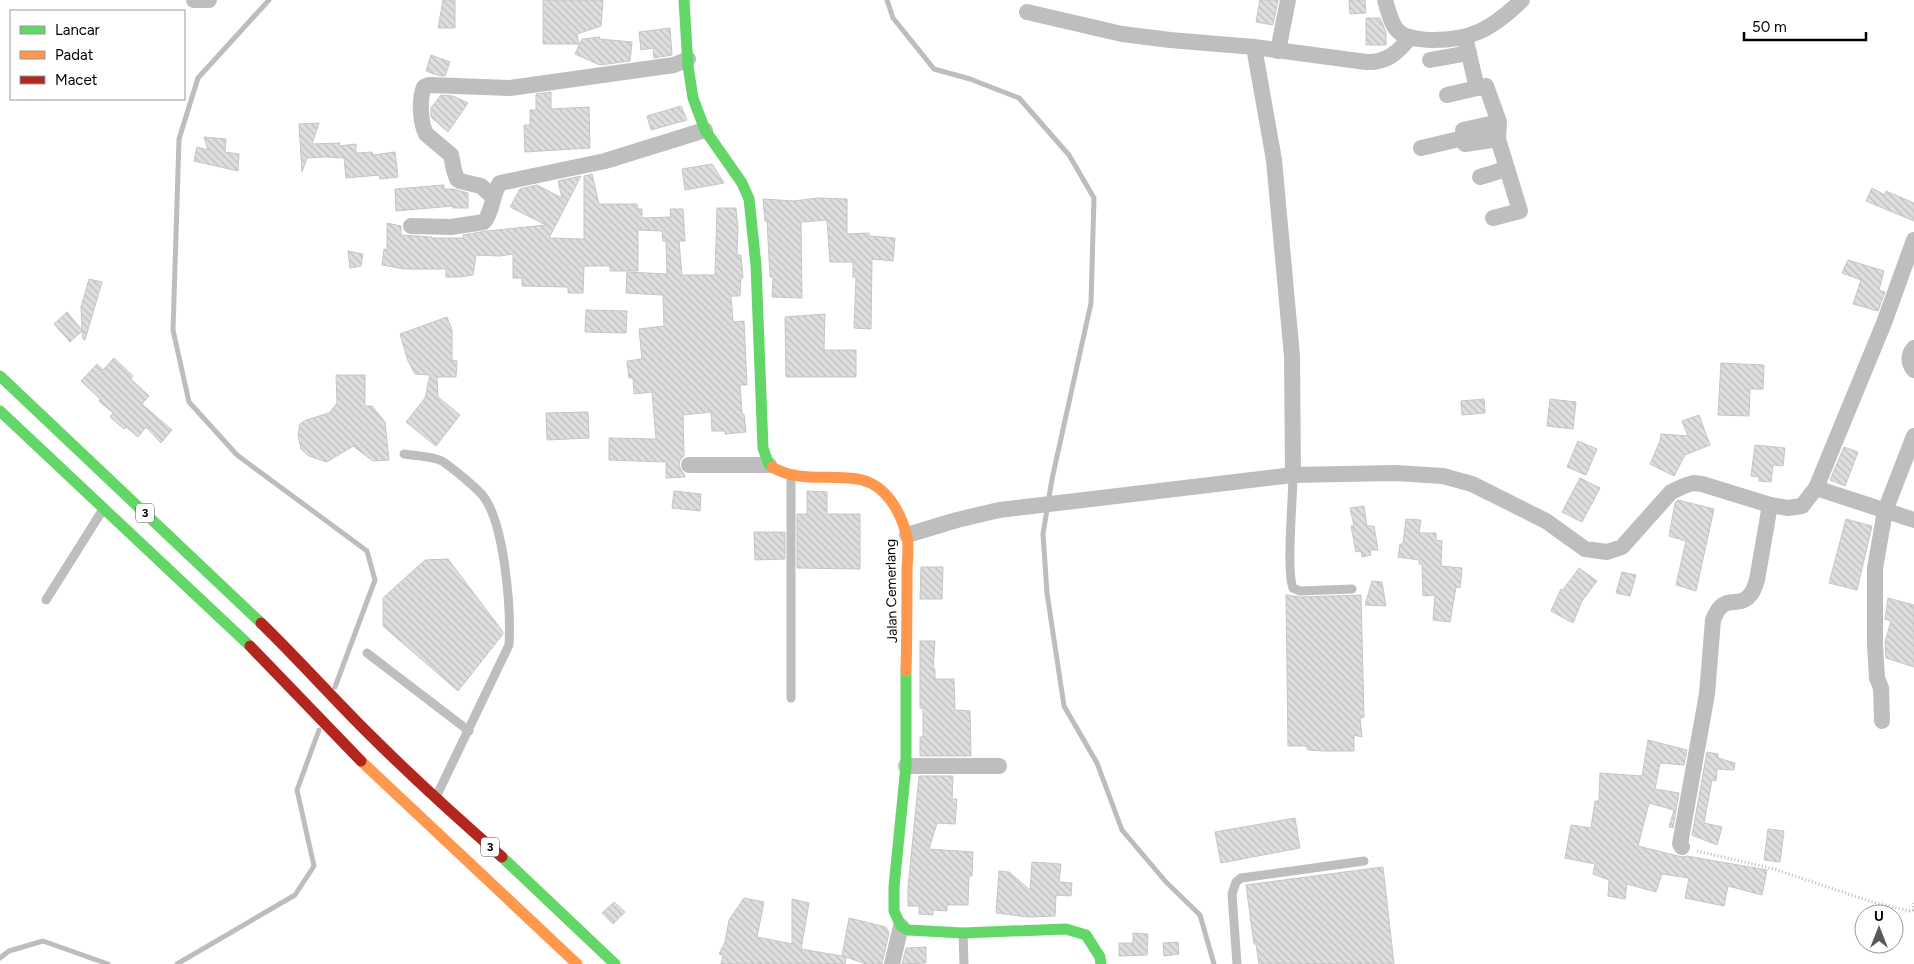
<svg xmlns="http://www.w3.org/2000/svg" width="1914" height="964" font-family="Figtree,sans-serif">
<style>
.lines{fill:none;stroke-linecap:round;stroke-linejoin:round}
.stream{stroke:#bdbdbd;stroke-width:5}
.building{fill:url(#building-back-hatch);stroke:#c6c6c6}
.path{stroke:#b9b9b9;stroke-width:3;stroke-dasharray:1 2.5;stroke-linecap:butt}
.lane{stroke:#bebebe;stroke-width:9}
.street{stroke:#bebebe;stroke-width:16}
.fast{stroke:#63d668;stroke-width:11}
.slow{stroke:#ff974d;stroke-width:11}
.jam{stroke:#b3261e;stroke-width:11}
.labels{text-anchor:middle;stroke-width:4.5;stroke-linejoin:round;paint-order:stroke}
.shield{fill:#fff;stroke:#4c4c4c;stroke-width:1}
.shield-label{font-size:12px;font-weight:bold;fill:#000}
.street-label{font-size:14px;fill:#000;stroke:#fff}
</style>
<defs>
<pattern id="building-back-hatch" width="6" height="6" patternUnits="userSpaceOnUse" patternTransform="scale(1.25)"><rect width="6" height="6" fill="#dedede"/><path d="M-1 5l2 2M0 0l6 6M5-1l2 2" fill="none" stroke="#bdbdbd"/></pattern>
</defs>
<rect width="100%" height="100%" fill="#fff"/>
<g class="lines">
<g class="stream">
<polyline points="269,0 198,78 179,139 173,330 189,402 237,455 367,551 375,580 335,687"/>
<polyline points="887,0 893,18 934,69 970,79 1019,98 1069,155 1094,198 1091,303 1052,479 1043,534 1047,593 1064,706 1097,763 1122,830 1166,882 1200,915 1214,964"/>
<polyline points="0,958 9,951 43,941 108,964"/>
<polyline points="177,964 295,895 314,866 297,790 319,730"/>
</g>
</g>
<g class="building">
<polygon points="443,0 455,0 455,28 438,28"/>
<polygon points="543,0 603,0 601,26 577,34 579,44 543,44"/>
<polygon points="1260,0 1278,0 1273,25 1256,22"/>
<polygon points="1349,0 1365,0 1366,13 1350,14"/>
<polygon points="1366,18 1380,18 1386,32 1386,45 1366,45"/>
<polygon points="670,28 672,55 654,58 653,48 641,50 639,32"/>
<polygon points="600,37 599,39 632,42 630,61 600,65 575,54 582,39"/>
<polygon points="431,55 450,62 445,76 437,75 426,71"/>
<polygon points="551,92 551,109 589,107 590,148 525,152 524,125 530,125 530,110 536,110 536,94"/>
<polygon points="441,95 453,96 468,103 448,132 431,117 431,108"/>
<polygon points="681,106 687,120 651,130 647,116"/>
<polygon points="319,123 312,144 340,143 339,146 356,144 356,153 372,152 373,155 395,152 398,177 380,179 379,175 346,178 344,158 325,157 307,158 302,172 299,124"/>
<polygon points="204,137 226,139 225,152 239,154 238,171 194,161 197,147 208,150"/>
<polygon points="712,164 724,183 685,190 682,169"/>
<polygon points="592,174 599,204 637,204 638,209 642,209 642,218 671,217 670,209 683,209 685,241 679,241 682,275 715,275 717,208 736,208 738,229 737,255 741,255 743,278 741,278 740,296 731,296 733,322 744,321 747,385 740,385 742,414 744,414 746,432 725,434 725,431 712,431 711,412 683,415 684,456 680,460 679,465 681,470 684,474 685,477 666,478 666,462 609,460 609,438 656,439 652,392 634,394 633,378 629,378 627,361 642,359 639,329 664,326 663,295 626,293 627,272 667,274 666,241 663,241 662,231 638,230 638,271 610,271 610,266 584,266 583,293 568,293 568,287 522,286 522,278 513,278 513,254 500,256 476,255 473,275 460,277 446,277 446,269 405,269 382,265 384,249 387,250 387,223 401,226 401,235 432,237 432,238 463,238 463,235 487,231 546,225 510,207 520,189 537,185 562,198 558,181 581,176 549,238 584,239 584,176"/>
<polygon points="444,185 444,189 453,189 468,193 468,208 453,208 453,206 396,211 395,189"/>
<polygon points="1872,188 1885,195 1886,191 1914,203 1914,221 1866,201"/>
<polygon points="818,198 847,199 847,234 869,233 869,236 895,238 893,261 872,259 871,329 854,328 856,277 853,277 853,262 830,262 827,220 801,222 802,298 772,297 773,277 770,277 767,221 765,221 763,199 793,201"/>
<polygon points="348,251 363,254 361,266 350,268"/>
<polygon points="1848,260 1884,271 1879,290 1885,292 1878,311 1853,304 1861,280 1842,273"/>
<polygon points="89,279 102,282 85,340 83,339 82,331 70,342 54,324 67,312 82,330 81,307"/>
<polygon points="586,310 627,311 626,333 585,332"/>
<polygon points="825,314 824,350 856,350 856,377 786,377 785,317"/>
<polygon points="447,317 452,330 452,360 457,361 456,377 437,377 438,397 460,415 436,446 406,422 425,398 430,375 415,374 408,361 400,334"/>
<polygon points="114,358 133,376 131,379 149,396 142,404 172,430 161,443 146,427 138,437 126,427 124,429 110,417 113,413 99,401 100,399 81,381 97,364 103,370"/>
<polygon points="1721,363 1764,365 1763,389 1750,389 1749,416 1718,415"/>
<polygon points="336,375 365,375 365,406 372,406 385,422 389,460 373,461 353,446 327,462 309,456 301,449 298,435 300,424 306,420 329,413 337,403"/>
<polygon points="1484,399 1485,413 1462,415 1461,401"/>
<polygon points="1550,399 1576,402 1573,429 1547,426"/>
<polygon points="588,412 589,438 547,440 546,413"/>
<polygon points="1699,415 1710,445 1685,455 1674,476 1650,464 1660,441 1661,434 1688,436 1682,421"/>
<polygon points="1578,441 1597,449 1586,475 1567,467"/>
<polygon points="1755,445 1785,448 1783,466 1773,465 1771,482 1759,481 1759,477 1751,476"/>
<polygon points="1844,447 1858,452 1845,486 1830,480"/>
<polygon points="1580,478 1600,488 1582,522 1562,512"/>
<polygon points="674,491 701,494 700,511 672,508"/>
<polygon points="807,491 827,492 827,514 860,514 860,569 797,568 797,514 807,514"/>
<polygon points="1678,500 1714,509 1696,591 1676,585 1686,541 1669,536 1675,503"/>
<polygon points="1364,506 1367,526 1374,526 1378,550 1370,550 1371,555 1362,557 1361,551 1356,552 1351,526 1354,526 1350,508"/>
<polygon points="1406,519 1421,520 1419,533 1436,533 1436,540 1442,541 1441,566 1462,568 1460,588 1456,587 1450,622 1433,620 1435,595 1423,596 1422,564 1419,564 1419,560 1398,557 1400,544 1403,544"/>
<polygon points="1846,519 1872,526 1857,590 1829,583"/>
<polygon points="754,532 785,532 785,559 755,560"/>
<polygon points="448,559 503,632 503,634 458,691 383,626 383,598 425,560"/>
<polygon points="921,567 943,567 942,599 920,599"/>
<polygon points="1579,568 1597,581 1582,601 1573,623 1551,611 1561,589 1562,591"/>
<polygon points="1622,572 1636,575 1630,596 1616,593"/>
<polygon points="1372,581 1382,582 1386,606 1365,605"/>
<polygon points="1286,595 1300,597 1361,595 1364,717 1360,718 1362,737 1354,735 1354,751 1323,751 1308,750 1306,746 1288,746"/>
<polygon points="1888,598 1914,605 1914,667 1886,658 1885,642 1891,621 1885,619"/>
<polygon points="920,641 935,641 933,669 935,669 935,679 954,679 955,710 970,711 971,756 920,756 920,737 923,737 923,708 920,708"/>
<polygon points="1648,740 1687,750 1684,765 1660,763 1655,789 1679,793 1673,828 1669,827 1674,810 1649,803 1638,846 1682,857 1687,856 1767,870 1762,895 1728,886 1724,906 1685,898 1689,878 1662,874 1656,892 1627,884 1625,899 1608,896 1609,880 1593,874 1595,864 1565,858 1571,825 1591,828 1595,801 1599,801 1600,773 1642,776"/>
<polygon points="1707,752 1718,754 1718,758 1735,763 1734,770 1717,769 1716,781 1712,780 1704,823 1722,827 1717,845 1692,835"/>
<polygon points="919,776 953,776 952,799 957,799 955,824 937,823 929,849 973,852 972,876 969,876 968,905 947,905 947,911 933,910 933,915 919,914 919,906 908,906 908,888"/>
<polygon points="1295,818 1300,848 1221,863 1215,832"/>
<polygon points="1768,829 1784,831 1780,862 1764,860"/>
<polygon points="1032,862 1061,864 1059,882 1072,883 1071,896 1056,895 1055,916 1028,917 996,913 999,871 1009,872 1030,890"/>
<polygon points="1383,867 1394,964 1259,964 1256,944 1254,944 1246,885"/>
<polygon points="744,898 764,902 757,937 792,944 792,899 809,903 801,949 842,956 849,918 886,927 889,933 882,964 866,964 846,957 845,964 721,964 723,955 719,954 725,942 729,920"/>
<polygon points="614,902 625,912 613,924 602,913"/>
<polygon points="1133,933 1148,934 1147,955 1119,956 1119,943 1133,943"/>
<polygon points="1178,942 1179,954 1164,956 1163,943"/>
<polygon points="926,947 926,963 902,964 906,948"/>
</g>
<g class="lines">
<polyline class="path" points="1697,851 1774,869 1869,901 1909,911 1913,910 1914,903"/>
<g class="lane">
<path d="M404,454C415,456 432,456 442,461C450,466 478,489 483,496C505,524 511,610 509,645L437,795"/>
<path d="M1293,475C1293,499 1286,570 1293,588L1300,591L1352,589"/>
<polyline points="791,476 791,698"/>
<polyline points="46,600 102,511"/>
<polyline points="367,653 469,731"/>
<polyline points="963,933 964,964"/>
<polyline points="1237,964 1232,894 1236,882 1241,878 1364,861"/>
</g>
<g class="street">
<polyline points="194,0 209,0"/>
<path d="M1385,0C1388,10 1391,25 1399,32C1407,39 1419,39 1429,40C1471,41 1492,29 1522,0"/>
<path d="M1027,12L1122,34L1170,40L1254,47L1366,62C1386,63 1398,53 1410,37"/>
<polyline points="1465,37 1477,88 1486,86 1499,122 1498,139 1520,211 1493,218"/>
<polyline points="1254,47 1274,160 1292,356 1293,475"/>
<polyline points="1278,51 1288,0"/>
<polyline points="1430,60 1469,53"/>
<polyline points="1447,95 1477,88"/>
<polyline points="1498,139 1465,144 1463,130 1499,122"/>
<polyline points="1421,148 1464,138"/>
<polyline points="1480,177 1506,169"/>
<path d="M493,197L481,186L460,181L457,179L454,170L451,155L426,134C420,122 419,99 424,87L429,85L510,88L674,65L688,59"/>
<path d="M411,226L451,227L484,222C494,210 491,195 500,183L605,161L705,130"/>
<path d="M1914,348C1908,355 1908,363 1914,370"/>
<polyline points="689,465 769,465"/>
<polyline points="1816,488 1914,520"/>
<polyline points="907,535 957,520 999,510 1293,475 1395,473 1443,476 1472,484 1546,521 1585,549 1607,552 1622,547 1671,492 1684,486 1693,483 1702,484 1770,505 1788,508 1802,506 1816,488 1884,323 1914,240"/>
<polyline points="1882,721 1881,688 1877,678 1875,645 1875,568 1885,511 1914,436"/>
<polyline points="906,766 999,766"/>
<path d="M1682,847L1680,844L1707,694L1713,620C1724,591 1738,610 1750,595C1754,591 1755,585 1757,580L1770,505"/>
<polyline points="892,964 901,926"/>
</g>
<g class="fast">
<polyline points="684,0 688,66 693,98 705,130 742,183 749,199 756,265 763,448 769,465 772,467"/>
<polyline points="0,376 261,623"/>
<polyline points="0,411 250,646"/>
<polyline points="906,671 906,766 894,887 894,911 901,926 908,930 963,933 1066,929 1086,935 1100,957 1101,964"/>
<polyline points="502,857 615,964"/>
</g>
<g class="slow">
<path d="M772,467C801,484 831,473 862,480C886,486 900,511 906,533C910,544 907,560 907,571C907,604 907,637 906,671"/>
<polyline points="361,761 577,964"/>
</g>
<g class="jam">
<path d="M261,623C297,658 330,695 365,730C409,774 455,816 502,857"/>
<polyline points="250,646 361,761"/>
</g>
</g>
<g class="labels">
<g class="shield">
<rect x="136" y="503.5" width="18" height="19" rx="4"/>
<rect x="481" y="837.5" width="18" height="19" rx="4"/>
</g>
<g class="shield-label">
<text x="145" y="517">3</text>
<text x="490" y="851">3</text>
</g>
<g class="street-label">
<text transform="translate(891 591) rotate(-91)" y="5">Jalan Cemerlang</text>
</g>
</g>
<rect x="10" y="10" width="175" height="90" fill="#ffffff" stroke="#999999"/>
<rect x="20" y="26" width="25" height="8" fill="#63d668" stroke="#999999"/>
<text x="55" y="35" font-size="15" fill="#000000">Lancar</text>
<rect x="20" y="51" width="25" height="8" fill="#ff974d" stroke="#999999"/>
<text x="55" y="60" font-size="15" fill="#000000">Padat</text>
<rect x="20" y="76" width="25" height="8" fill="#b3261e" stroke="#999999"/>
<text x="55" y="85" font-size="15" fill="#000000">Macet</text>
<g transform="translate(1879 929)"><circle r="24" fill="#ffffff" stroke="#999999"/>
<path d="M0-4L9 19L0 12L-9 19Z" fill="#595959"/>
<text y="-8" font-size="14" font-weight="bold" text-anchor="middle" fill="#000000">U</text>
</g>
<path d="M1744 32v8h122v-8" fill="none" stroke="#000000" stroke-width="2.5"/>
<text x="1752" y="32" font-size="15" fill="#000000" stroke="#ffffff" stroke-width="4" paint-order="stroke">50 m</text>
</svg>
